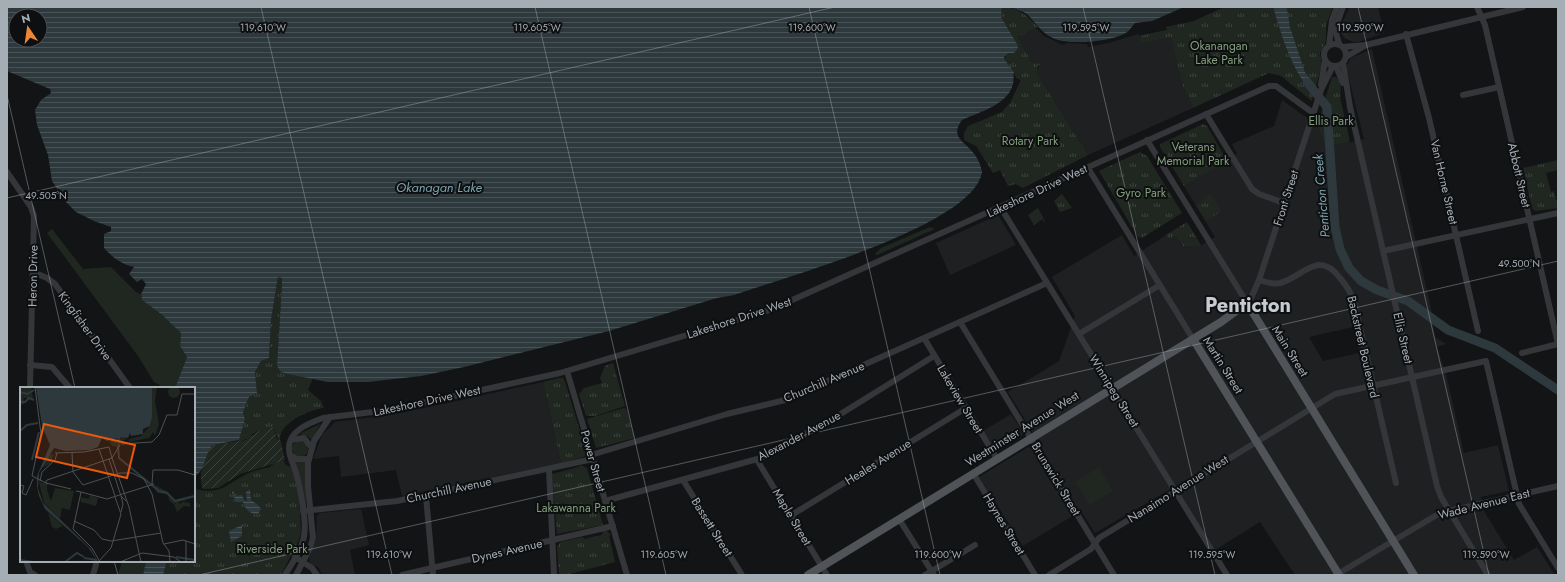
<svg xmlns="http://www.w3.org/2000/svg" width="1565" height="582" font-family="Jost,sans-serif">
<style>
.built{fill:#1f2022;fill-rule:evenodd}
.grass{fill:#202720}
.park{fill:url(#park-tufts)}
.garden{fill:url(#garden-furrows)}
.water{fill:url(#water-rules);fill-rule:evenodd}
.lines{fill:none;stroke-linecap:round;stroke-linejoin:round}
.river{stroke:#2d393d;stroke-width:9}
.minor{stroke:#34363a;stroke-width:6}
.major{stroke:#505459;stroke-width:8}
.ticks{fill:none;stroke:#a5adb5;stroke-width:1;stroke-opacity:0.45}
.labels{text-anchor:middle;stroke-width:4;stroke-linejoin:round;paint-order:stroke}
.park-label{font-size:12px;fill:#829f7d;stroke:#0e0f10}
.street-label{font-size:12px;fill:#a5adb5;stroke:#0e0f10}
.water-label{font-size:13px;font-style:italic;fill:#7da2af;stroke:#0e0f10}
.town-label{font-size:20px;font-weight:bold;fill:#c6cbd1;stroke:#0e0f10}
.inset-river{fill:none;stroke:#2d393d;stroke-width:2}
.inset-road{fill:none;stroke:#4d5155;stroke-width:1}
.view{fill:#e8590c;fill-opacity:0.15;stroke:#e8590c;stroke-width:2}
.inset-edge{fill:none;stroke:#a5adb5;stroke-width:2}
.ticks-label{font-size:10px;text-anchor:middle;fill:#a5adb5;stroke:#0e0f10;stroke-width:4;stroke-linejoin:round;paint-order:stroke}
</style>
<defs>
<pattern id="park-tufts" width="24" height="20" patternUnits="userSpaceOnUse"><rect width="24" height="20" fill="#202720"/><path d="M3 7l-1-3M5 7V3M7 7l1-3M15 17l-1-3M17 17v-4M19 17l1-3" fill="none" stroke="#3d443e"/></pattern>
<pattern id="garden-furrows" width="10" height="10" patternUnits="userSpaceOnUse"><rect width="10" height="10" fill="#202720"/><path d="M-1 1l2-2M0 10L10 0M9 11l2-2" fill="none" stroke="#3d443e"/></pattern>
<pattern id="water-rules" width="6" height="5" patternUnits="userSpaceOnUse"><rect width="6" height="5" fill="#2d393d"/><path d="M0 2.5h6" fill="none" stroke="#485357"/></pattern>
</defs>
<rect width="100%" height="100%" fill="#131415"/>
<g class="built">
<polygon points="1350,7 1378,7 1384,33 1358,42 1354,42 1344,38 1341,32 1341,25"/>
<polygon points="1169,26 1182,84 1193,108 1088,155 1037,73 1037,69 1040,65 1032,63 1018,37 1036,28 1044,36 1063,45 1067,43 1087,44 1088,47 1112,42 1138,34 1139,36 1167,30 1166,27"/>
<path d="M1372,49L1431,308L1435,337L1446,344L1437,347L1447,378L1464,453L1498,445L1509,491L1481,497L1484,511L1514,560L1537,547L1555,575H1295L1260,522L1215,550L1176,486L1095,533L1081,511L1023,546L979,477L1038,441L1008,392L1059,361L1075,316L1052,277L1122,235L1134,256L1166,235L1170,240L1176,236L1182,245L1187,246H1200L1215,237L1184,186L1237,154L1232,144L1274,126L1282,100L1317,125L1321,131L1338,145L1364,139L1346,67L1351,58ZM1353,327L1359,353L1323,361L1309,337Z"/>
<polygon points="998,215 1016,245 950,275 936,243"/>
<polygon points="543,382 561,463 402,496 396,470 341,477 339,456 313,459 322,435 335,422 396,414"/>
<polygon points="1011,414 1024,434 997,451 983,431"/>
<polygon points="361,509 369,545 350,550 355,575 322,575 319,568 310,563 309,558 316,540 317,516 320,513"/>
</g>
<g class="grass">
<path d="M1343,20L1347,23L1343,30L1355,42C1343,38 1337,33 1343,20Z"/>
<polygon points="930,227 935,229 877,255 875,254 881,248"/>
<polygon points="52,229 83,269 111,267 136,292 141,294 142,300 161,314 181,333 180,346 187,357 175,388 165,388 154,382 138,356 47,233"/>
<polygon points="320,424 312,440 307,436 299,434"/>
<circle cx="300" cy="449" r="8"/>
<polygon points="294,461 306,461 306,506 304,506"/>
<polygon points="1099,467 1113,491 1090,505 1075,482"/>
<polygon points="122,561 146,561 143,575 118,575"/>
</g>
<g class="park">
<path d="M1002,7C1018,7 1028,16 1038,27L1018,37L1032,63L1041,64L1037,67V73L1088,155L1023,188L1016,184L1008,186L1000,170L993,173L976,146L964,140V133L968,126L1002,112L1010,103L1021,80L1016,78L1014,72L1005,60L1006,54L1011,52L1017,44L1001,17Z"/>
<path d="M1224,7H1273C1282,38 1292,70 1313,95L1312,101L1281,76L1269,73L1193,108L1182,84L1171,37L1141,43L1139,36L1167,30L1166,27L1194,21Z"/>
<polygon points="1286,7 1333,7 1326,25 1326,41 1320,53 1322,66 1316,86 1305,72 1290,27"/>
<path d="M1332,77H1336C1342,82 1341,90 1340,97L1350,142L1338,145L1325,142L1317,125Z"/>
<polygon points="1203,124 1207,126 1225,157 1221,160 1223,163 1184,186 1160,147 1160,144"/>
<polygon points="1140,152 1147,156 1182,213 1142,238 1138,237 1099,171"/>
<polygon points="1558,160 1558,170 1546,173 1551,192 1554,191 1556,200 1558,200 1558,208 1535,211 1532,208 1523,168"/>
<polygon points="1062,194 1072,208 1060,212 1054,201"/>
<polygon points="1210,194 1221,210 1220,212 1206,221 1196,205"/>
<polygon points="1038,208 1045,221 1044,223 1043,219 1034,225 1028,215"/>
<polygon points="1187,222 1201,245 1200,246 1183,246 1176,236 1170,240 1166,235"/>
<path d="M278,277H282V283L277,366L288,374L313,378L308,390L321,401L324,408C311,409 278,423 280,440H278L274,427L263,428L251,435L252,437L238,442L245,419L243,413L246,404L249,397L257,393L255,372L261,361L269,358L271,320Z"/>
<polygon points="613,363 625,406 595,416 586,416 579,394 584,388 602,383 600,378 605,366"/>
<polygon points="559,378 563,378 565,382 587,454 584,457 561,463 543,382"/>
<polygon points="624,408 627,410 635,438 596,448 587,419"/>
<path d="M283,460L286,465L293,468L299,498L301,532L299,540L281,575H163L167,561H194L195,489C220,495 224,486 245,475C251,471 262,469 271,467L274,463Z"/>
<polygon points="582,466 587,468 603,525 557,534 552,474"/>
<polygon points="603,531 607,531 611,535 609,536 615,562 566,575 559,574 557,548 560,542 583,537 584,539 602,535"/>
</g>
<path class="garden" d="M274,427L277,440H280L281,442L285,460L240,474L218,488L203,489C197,476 204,455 213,445L246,440L263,428Z"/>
<g class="water">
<path d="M7,7H1002L1001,17L1017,44L1018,48L1014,53H1008L1004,57L1005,60L1014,72C1013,76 1014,79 1013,84C1008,105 979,112 962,120C951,135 961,140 970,149C976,155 981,164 982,172C974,226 782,278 734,295L717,298L609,331L464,367L421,376L368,382H328L288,374L281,372L277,366L282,283V278L278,277L271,320L269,358L261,361L255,372L257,393L249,397L246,404L243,413L245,419L239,440L213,445C204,454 206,470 194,477V388H175L187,357L180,346L181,333L161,314L142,300L141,294L146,284L142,279L137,282L129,274L134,267C121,264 113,258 104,248V234L111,231V227L94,221L76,212L66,202L52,181L48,155L37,125L35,110L41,100L51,93L50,89L7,71ZM16,16H40V40H16Z"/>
<path d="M1010,7H1184L1152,21L1135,23C1132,26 1130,30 1127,32C1114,42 1070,45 1055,39C1042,34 1036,23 1027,14C1023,11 1015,9 1010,7Z"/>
<path d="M1273,7H1286L1287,9L1290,27L1305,72L1316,86L1313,95C1292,70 1282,38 1273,7Z"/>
<path d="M250,489L251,500L258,505L261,509L258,514C251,515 245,509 243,502H236L235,501L232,502L235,499L232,492L233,491L236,496L242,495L244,500L247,501L246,492Z"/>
<polygon points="242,525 242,536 231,542 229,531"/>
<polygon points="146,561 167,561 163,575 143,575"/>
</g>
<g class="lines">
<polyline class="river" points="1307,82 1327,107 1335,227 1340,249 1349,268 1361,281 1377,290 1408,301 1448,330 1495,348 1558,390"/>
<g class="minor">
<polyline points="1477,7 1485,25 1558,344"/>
<polyline points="1406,34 1429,118 1478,331"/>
<circle cx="1335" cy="55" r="11"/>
<polyline points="1339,44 1335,29 1343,7"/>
<polyline points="1329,46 1332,20 1337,7"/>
<polyline points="1343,47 1366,45 1523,7"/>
<polyline points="1346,57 1366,45"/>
<polyline points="1343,63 1350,107 1437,486 1441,497 1488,575"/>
<polyline points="1336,66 1343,83"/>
<polyline points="1321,85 1325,61"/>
<polyline points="1463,95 1499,87"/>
<polyline points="1206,114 1252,189 1259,194 1284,203"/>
<polyline points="1147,140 1247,303 1251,298 1259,280 1321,90 1333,66"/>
<polyline points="1088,168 1193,339"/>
<polyline points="7,172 31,207 34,216 30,388"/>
<polyline points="1001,208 1227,575"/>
<polyline points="1383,251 1558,213"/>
<polyline points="33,272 47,278 55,284 130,388"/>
<path d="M1259,280C1265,282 1274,285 1280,283C1303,277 1318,249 1340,278C1347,286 1351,292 1354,302L1396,483"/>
<polyline points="960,322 1114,575"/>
<polyline points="1079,334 1160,285"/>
<polyline points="924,338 997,459"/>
<polyline points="1522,353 1558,344"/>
<polyline points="30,365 52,367 70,388"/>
<polyline points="567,371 627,575"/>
<polyline points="291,440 304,438 312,448"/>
<polyline points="290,455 297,459 309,459"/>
<polyline points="591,455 727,414 785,400 1047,283"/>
<polyline points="757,460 827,575"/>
<polyline points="549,469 554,575"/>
<polyline points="973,473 1035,575"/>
<polyline points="683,480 742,575"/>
<polyline points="426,496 433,575"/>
<polyline points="605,501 761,458 831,420 934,356"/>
<polyline points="303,511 397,501 593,459"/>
<polyline points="790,516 966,408"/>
<polyline points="899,519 934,575"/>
<polyline points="295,557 312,568 317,575"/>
<polyline points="26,561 30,572 35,575"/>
<polyline points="93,575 97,561"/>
<path d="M285,575C292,563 302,550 304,536C307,522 300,487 296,473C294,465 289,457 289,449C288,431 309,423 323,418L389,410L560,373L770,310L1269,86H1276L1313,113"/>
<polyline points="296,575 310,548 313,538 308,486 308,463 314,441 330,417"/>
<polyline points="402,575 613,526"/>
<polyline points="925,575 975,545"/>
<polyline points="1049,575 1091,549 1099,538 1335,394 1486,361 1519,504 1558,568"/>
<polyline points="1336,575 1440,513 1558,486"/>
</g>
<g class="major">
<polyline points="1193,339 1339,575"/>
<polyline points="808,575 1221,322 1247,303 1414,575"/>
</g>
</g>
<path class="ticks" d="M261,7L392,575M535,7L666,575M809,7L940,575M1083,7L1215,575M1358,7L1489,575M7,95L75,388M7,198L835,7M114,561L118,575M199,575L1558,261"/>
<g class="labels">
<g class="park-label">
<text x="1219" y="50">Okanangan<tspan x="1219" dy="14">Lake Park</tspan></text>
<text x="1331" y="125">Ellis Park</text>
<text x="1030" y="145">Rotary Park</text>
<text x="1193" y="151">Veterans<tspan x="1193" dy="14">Memorial Park</tspan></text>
<text x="1141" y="197">Gyro Park</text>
<text x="576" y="512">Lakawanna Park</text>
<text x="272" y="553">Riverside Park</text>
</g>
<g class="street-label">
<text transform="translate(1519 175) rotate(77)" y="4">Abbott Street</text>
<text transform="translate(1444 182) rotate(77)" y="4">Van Horne Street</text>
<text transform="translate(1037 191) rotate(-25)" y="4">Lakeshore Drive West</text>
<text transform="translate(1286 198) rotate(-72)" y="4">Front Street</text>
<text transform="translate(33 276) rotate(-89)" y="4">Heron Drive</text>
<text transform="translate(739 318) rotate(-18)" y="4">Lakeshore Drive West</text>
<text transform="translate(85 326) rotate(54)" y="4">Kingfisher Drive</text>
<text transform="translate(1403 338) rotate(77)" y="4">Ellis Street</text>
<text transform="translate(1363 347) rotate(77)" y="4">Backstreet Boulevard</text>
<text transform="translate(1290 351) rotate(58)" y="4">Main Street</text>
<text transform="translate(1223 365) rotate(58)" y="4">Martin Street</text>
<text transform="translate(824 382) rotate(-23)" y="4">Churchill Avenue</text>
<text transform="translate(1114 391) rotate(58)" y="4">Winnipeg Street</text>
<text transform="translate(960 399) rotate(59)" y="4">Lakeview Street</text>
<text transform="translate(427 401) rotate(-12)" y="4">Lakeshore Drive West</text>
<text transform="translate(1022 429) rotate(-32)" y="4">Westminster Avenue West</text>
<text transform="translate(799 436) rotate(-28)" y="4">Alexander Avenue</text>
<text transform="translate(593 461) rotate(74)" y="4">Power Street</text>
<text transform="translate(878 462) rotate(-32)" y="4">Heales Avenue</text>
<text transform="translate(1056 479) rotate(59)" y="4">Brunswick Street</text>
<text transform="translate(1178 489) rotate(-32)" y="4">Nanaimo Avenue West</text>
<text transform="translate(449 490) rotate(-12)" y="4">Churchill Avenue</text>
<text transform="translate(1484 504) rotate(-14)" y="4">Wade Avenue East</text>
<text transform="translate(792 517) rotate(59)" y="4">Maple Street</text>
<text transform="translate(1004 524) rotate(59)" y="4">Haynes Street</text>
<text transform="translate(712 527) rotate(58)" y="4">Bassett Street</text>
<text transform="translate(507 551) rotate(-13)" y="4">Dynes Avenue</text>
</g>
<g class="water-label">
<text x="439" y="192">Okanagan Lake</text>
<text transform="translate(1321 196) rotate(-95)" y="5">Penticton Creek</text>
</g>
<g class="town-label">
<text x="1248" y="312">Penticton</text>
</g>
</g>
<g transform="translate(20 387)">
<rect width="175" height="175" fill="#131415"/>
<path d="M0,0H11L13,11H3L5,16L0,19ZM19,95L27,97V103L31,114L35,101L54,104L50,123L42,121L40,132L24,116ZM70,108L78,111L76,119L61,115L60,110L69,112ZM28,126L32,129L43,139L36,142L32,140Z" fill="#202720"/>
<path d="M133,97L148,105L154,113L173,108L175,110L153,117L149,113L148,107L137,106Z" fill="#202720"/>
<path d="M148 5a6 6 0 1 1 12 0a6 6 0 1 1-12 0ZM132,0H137L135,14L139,37L135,49L133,45L129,51L109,55V52L103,53L99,60L92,59L89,54L100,50L104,49L106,53L121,49L131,38ZM34,67L30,77L21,81L29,68ZM168,111L164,115L170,116V120L164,119L157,125L154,117L158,115L160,117Z" fill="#202720"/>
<path d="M16,0H132V30L130,39L123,42V47L111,49L110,46L108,51L100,50L99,60L97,51L87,54L82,51L78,60L70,63L45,64L34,61L19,86L18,101L23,116L71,162L78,175L68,160L25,122L19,109L17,99V89L30,58L22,39Z" fill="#2d393d"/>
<path class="inset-river" d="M0,5L7,7L14,3M0,15H5L9,11L14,13M0,44L7,38L18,36M98,59L99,71L139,104L147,106L155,114L175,109M12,73L19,45M156,170L175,173M64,171L77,173M0,173L13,175M45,175L57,166L64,170"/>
<path class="inset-road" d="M15,0L21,47L12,89L28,97M101,57L132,55L139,48L147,28H157L162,7H175M175,60V80M79,62L95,109M35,66L64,65L89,60L92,71M52,66L53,85L63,98M92,71L100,58M89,72L101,109L106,114M20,94L22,85L35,73L37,66M25,96L27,93L92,71L109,120L121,175M26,96L51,102M132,97L133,83H158L175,88M0,98L4,99L2,106L6,108L13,92M63,98L100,86H112L124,92L132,107L143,156L149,164L150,175M56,104L61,105L53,142L72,161L80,175M61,105L87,112L134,97M101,125L103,117L101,109M54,134L74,143L82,152L91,154L141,146M166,154V175M144,157L163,153L175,157M79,174L91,161L101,127L95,110M100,175L122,166L154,170L161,175"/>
<path class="view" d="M24,37L115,58L107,91L16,70Z"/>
<rect width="175" height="175" class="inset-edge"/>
</g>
<g class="ticks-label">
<text x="263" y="31">119.610°W</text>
<text x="537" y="31">119.605°W</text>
<text x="812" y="31">119.600°W</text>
<text x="1086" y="31">119.595°W</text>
<text x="1360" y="31">119.590°W</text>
<text x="46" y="199">49.505°N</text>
<text x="1519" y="267">49.500°N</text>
<text x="389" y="558">119.610°W</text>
<text x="664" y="558">119.605°W</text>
<text x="938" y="558">119.600°W</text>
<text x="1212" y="558">119.595°W</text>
<text x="1486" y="558">119.590°W</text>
</g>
<rect width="1565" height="582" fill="none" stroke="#a5adb5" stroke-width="16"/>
<g transform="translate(28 28) rotate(347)"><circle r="19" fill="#0e0f10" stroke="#4a4e52"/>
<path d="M0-3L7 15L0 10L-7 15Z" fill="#eb8735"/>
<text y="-6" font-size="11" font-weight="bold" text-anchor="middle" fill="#a5adb5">N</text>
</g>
</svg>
